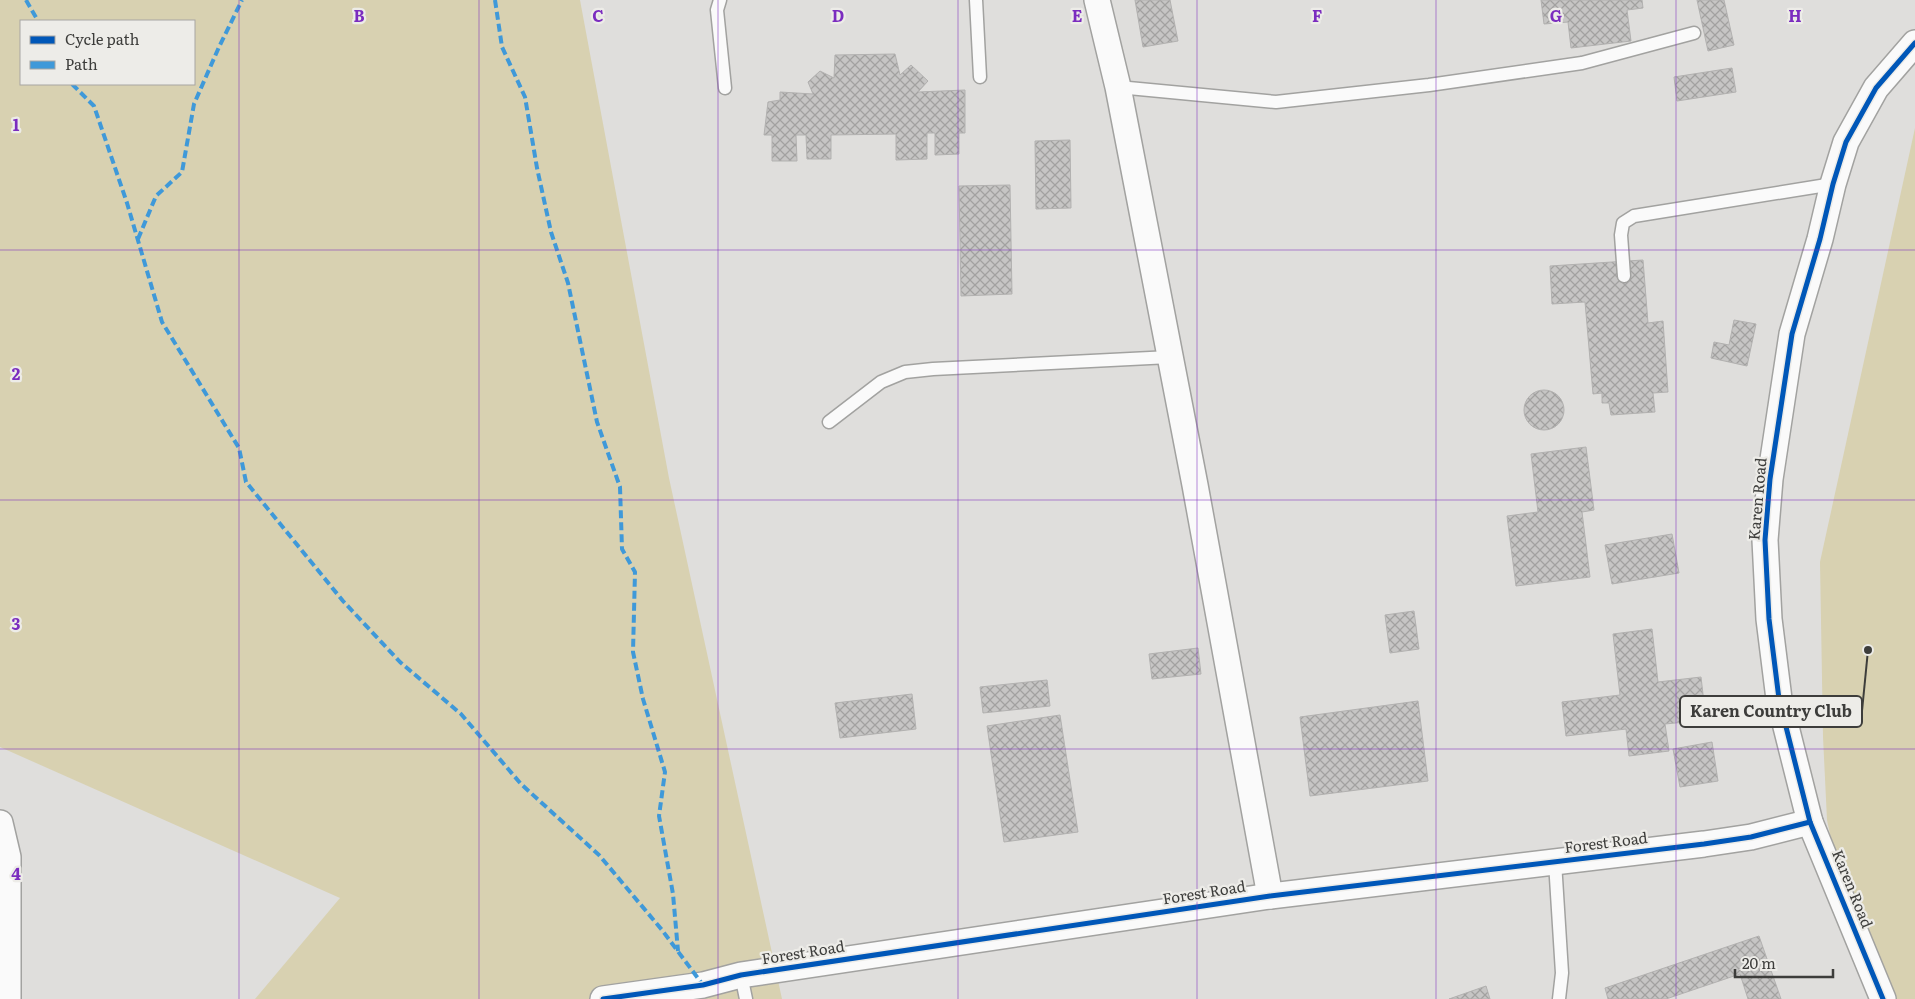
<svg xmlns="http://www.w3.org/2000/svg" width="1915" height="999" font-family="Literata,serif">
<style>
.grass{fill:#d8d1b1;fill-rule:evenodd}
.building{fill:url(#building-cross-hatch);stroke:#b2b1b0}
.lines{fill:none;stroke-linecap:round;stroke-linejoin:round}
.lane-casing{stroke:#a2a2a0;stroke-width:15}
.street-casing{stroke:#a2a2a0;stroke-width:28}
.lane{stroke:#fafafa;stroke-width:12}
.street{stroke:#fafafa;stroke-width:25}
.quiet{stroke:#3f99d9;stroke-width:4;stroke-dasharray:8 4;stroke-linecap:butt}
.cycleway-casing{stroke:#edece8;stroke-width:8}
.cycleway{stroke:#0057b8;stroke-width:5}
.grid{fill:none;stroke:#7b2cbf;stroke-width:1;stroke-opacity:0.55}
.labels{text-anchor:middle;stroke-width:4.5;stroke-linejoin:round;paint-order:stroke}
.street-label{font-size:15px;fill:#3d3d3b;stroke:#edece8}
.grid-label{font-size:16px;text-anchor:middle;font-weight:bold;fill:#7b2cbf;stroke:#edece8;stroke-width:4.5;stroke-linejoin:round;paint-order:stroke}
.leader{fill:none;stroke:#3d3d3b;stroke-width:2}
.callout-dot{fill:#3d3d3b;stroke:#edece8;stroke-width:2}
.callout{fill:#edece8;stroke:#3d3d3b;stroke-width:2}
.callout-label{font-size:16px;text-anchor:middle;font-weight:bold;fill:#3d3d3b}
</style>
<defs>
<pattern id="building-cross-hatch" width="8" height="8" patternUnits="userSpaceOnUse" patternTransform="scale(1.25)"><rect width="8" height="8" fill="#c6c5c4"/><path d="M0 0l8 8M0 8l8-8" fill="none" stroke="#a2a1a0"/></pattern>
</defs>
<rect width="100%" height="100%" fill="#dfdedc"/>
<g class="grass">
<path d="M0,0H580L669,478L782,999H255L340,898L0,747ZM21,21H194V84H21Z"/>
<polygon points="1915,128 1915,999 1891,999 1843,897 1827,820 1823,737 1820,562"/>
</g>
<g class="building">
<polygon points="1135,0 1170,0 1178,41 1143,47"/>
<polygon points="1541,0 1642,0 1643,8 1627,10 1631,41 1571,48 1568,22 1544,24"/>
<polygon points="1697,0 1724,0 1734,45 1708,51"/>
<polygon points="895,54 900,75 911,65 928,81 918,92 965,90 965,133 959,133 959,154 935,155 935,133 927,133 927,159 896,160 896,134 831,135 831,159 807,159 806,135 796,135 797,161 772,161 772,135 764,135 768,102 780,100 780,92 813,94 808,82 820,71 834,78 835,55"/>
<polygon points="1732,68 1736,92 1677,101 1674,77"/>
<polygon points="1070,140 1071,208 1036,209 1035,141"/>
<polygon points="1010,185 1012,294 961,296 959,186"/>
<polygon points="1643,260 1648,323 1663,321 1668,392 1653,393 1655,412 1611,415 1609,403 1602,403 1602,393 1593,394 1585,302 1552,304 1550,266"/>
<polygon points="1734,320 1756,324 1747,366 1711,358 1714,342 1729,345"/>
<circle cx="1544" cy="410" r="20"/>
<polygon points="1586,447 1594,510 1582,512 1590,577 1516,586 1507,516 1538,512 1531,454"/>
<polygon points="1672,534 1679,573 1612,584 1605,545"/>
<polygon points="1414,611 1419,649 1390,653 1385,615"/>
<polygon points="1652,629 1658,682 1701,677 1706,720 1665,724 1669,751 1629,756 1626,729 1566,736 1562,702 1620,695 1613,634"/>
<polygon points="1198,648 1201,674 1152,679 1149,654"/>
<polygon points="1047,680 1050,706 983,713 980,687"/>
<polygon points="912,694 916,729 840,738 835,703"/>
<polygon points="1418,701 1428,781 1310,796 1300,717"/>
<polygon points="1060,715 1078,832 1004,842 987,726"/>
<polygon points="1712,742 1718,781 1680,787 1673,749"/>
<polygon points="1759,936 1781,999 1748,999 1740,974 1666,999 1608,999 1605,988"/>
<polygon points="1486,986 1490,999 1449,999"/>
</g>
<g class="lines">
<defs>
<g id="lane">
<polyline points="720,0 717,10 725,88"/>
<polyline points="976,0 980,77"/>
<polyline points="1118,87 1276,102 1429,85 1582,63 1694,33"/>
<polyline points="1624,276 1621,235 1623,223 1634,216 1833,184"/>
<polyline points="829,422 881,382 905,372 933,369 1170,357"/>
<polyline points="1555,862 1562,973 1559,999"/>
<polyline points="741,975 746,999"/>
</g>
<g id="street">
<polyline points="1097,0 1118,87 1195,485 1270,896"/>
<polyline points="0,823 8,857 8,999"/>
<polyline points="603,999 703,985 741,975 1270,896 1704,844 1751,837 1810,822"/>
<polyline points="1883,999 1810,822 1779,699 1769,619 1765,540 1770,479 1792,334 1820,239 1833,184 1846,142 1876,88 1915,43"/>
</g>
</defs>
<use href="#lane" class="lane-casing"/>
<use href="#street" class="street-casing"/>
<use href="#lane" class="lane"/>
<use href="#street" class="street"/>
<g class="quiet">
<polyline points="26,0 38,21"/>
<polyline points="495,0 502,47 525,97 537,168 551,232 568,283 597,422 620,487 622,549 635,572 633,652 643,699 665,772 659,816 673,894 678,951"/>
<polyline points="72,84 94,106 127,203 162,322 239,448 246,482 343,601 400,662 461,714 521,784 599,855 662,930 703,985"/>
<polyline points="138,239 156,196 182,172 194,104 219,47 242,0"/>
</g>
<defs>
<g id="cycleway">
<polyline points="603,999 703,985 741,975 1270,896 1704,844 1751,837 1810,822"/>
<polyline points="1883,999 1810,822 1779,699 1769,619 1765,540 1770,479 1792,334 1820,239 1833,184 1846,142 1876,88 1915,43"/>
</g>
</defs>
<use href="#cycleway" class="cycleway-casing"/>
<use href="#cycleway" class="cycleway"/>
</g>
<path class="grid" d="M239,0V999M479,0V999M718,0V999M958,0V999M1197,0V999M1436,0V999M1676,0V999M0,250H1915M0,500H1915M0,749H1915"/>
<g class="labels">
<g class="street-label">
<text transform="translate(1758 499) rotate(-85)" y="5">Karen Road</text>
<text transform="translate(1606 843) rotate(-7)" y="5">Forest Road</text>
<text transform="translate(1852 889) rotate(68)" y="5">Karen Road</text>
<text transform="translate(1204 893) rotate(-9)" y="5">Forest Road</text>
<text transform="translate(803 953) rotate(-9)" y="5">Forest Road</text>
</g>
</g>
<g class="grid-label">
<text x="359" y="22">B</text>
<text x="598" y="22">C</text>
<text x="838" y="22">D</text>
<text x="1077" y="22">E</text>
<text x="1317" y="22">F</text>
<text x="1556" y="22">G</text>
<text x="1795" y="22">H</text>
<text x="16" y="131">1</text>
<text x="16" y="380">2</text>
<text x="16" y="630">3</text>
<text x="16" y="880">4</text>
</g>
<path class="leader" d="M1868 650L1862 711"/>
<circle class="callout-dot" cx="1868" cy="650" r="5"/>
<rect class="callout" x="1680" y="696" width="182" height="31" rx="5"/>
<g class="callout-label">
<text x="1771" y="717">Karen Country Club</text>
</g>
<rect x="20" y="20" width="175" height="65" fill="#edece8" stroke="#a7a6a3"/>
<rect x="30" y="36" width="25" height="8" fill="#0057b8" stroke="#a7a6a3"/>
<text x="65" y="45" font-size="15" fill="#3d3d3b">Cycle path</text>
<rect x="30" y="61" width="25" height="8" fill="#3f99d9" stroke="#a7a6a3"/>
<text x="65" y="70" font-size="15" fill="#3d3d3b">Path</text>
<path d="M1735 969v8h98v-8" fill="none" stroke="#3d3d3b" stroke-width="2.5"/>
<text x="1742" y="969" font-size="15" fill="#3d3d3b" stroke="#edece8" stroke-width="4" paint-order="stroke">20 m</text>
</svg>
